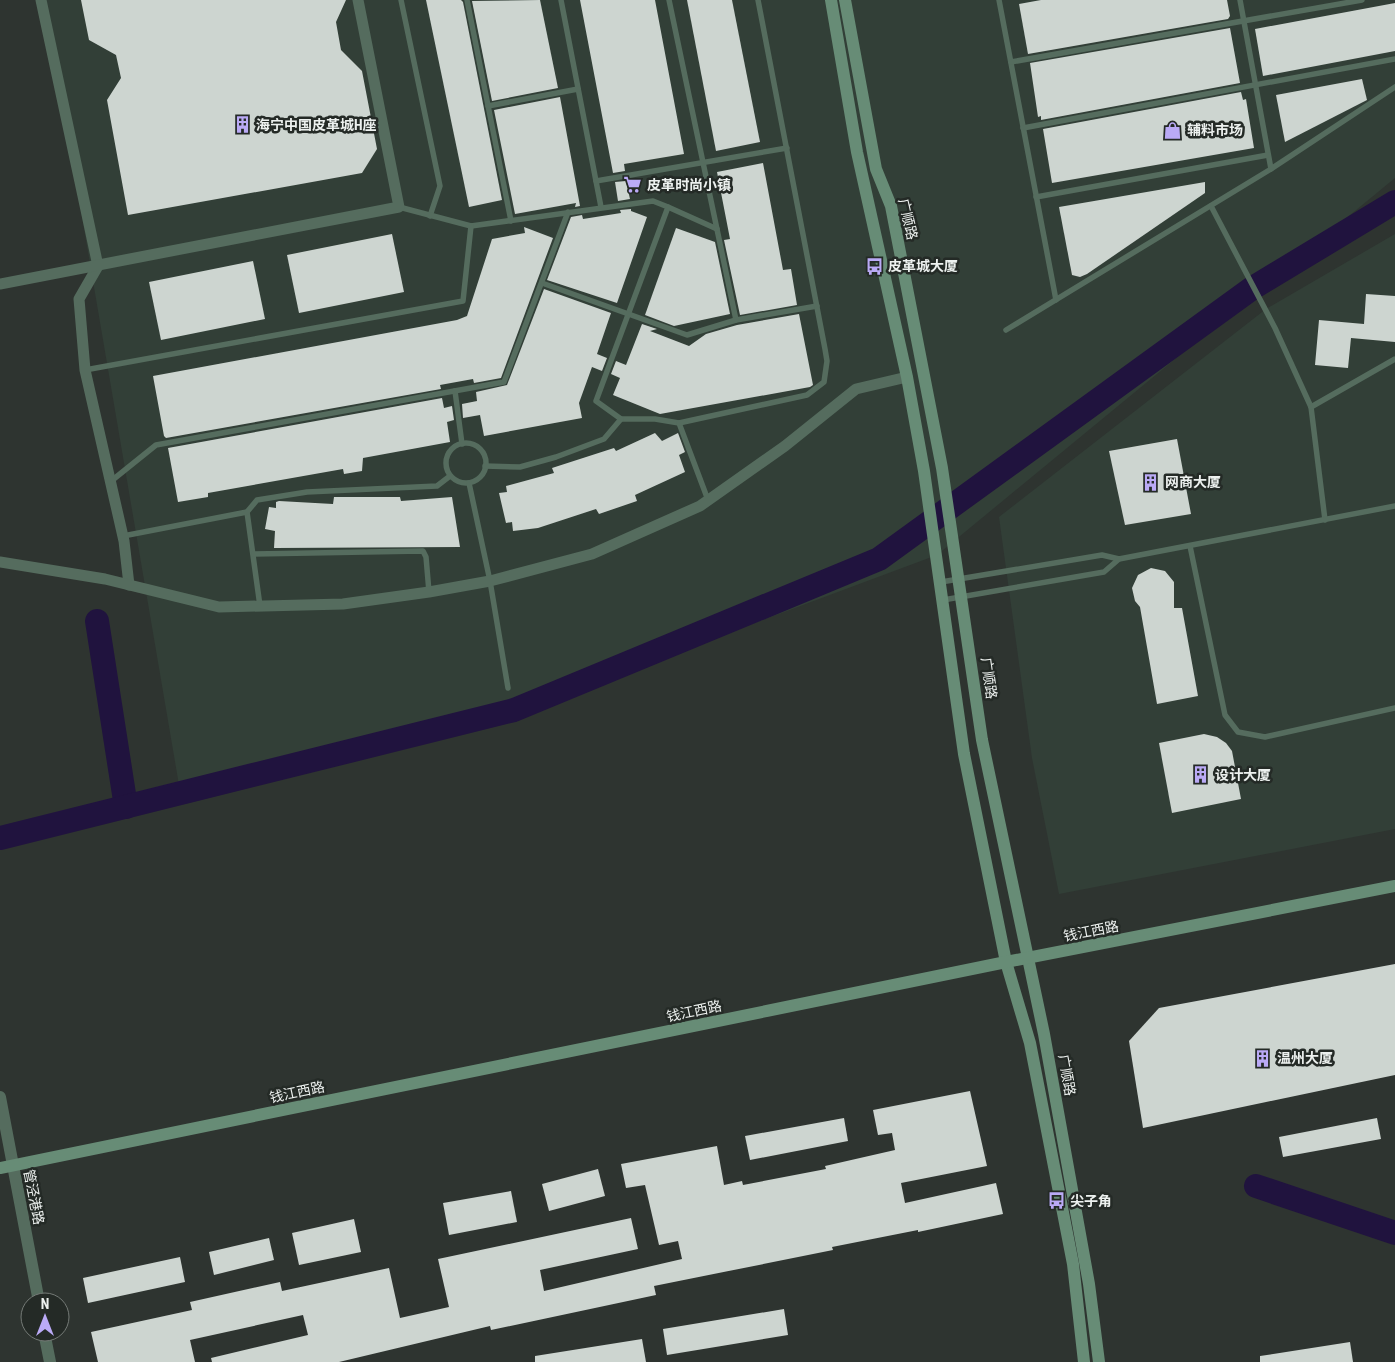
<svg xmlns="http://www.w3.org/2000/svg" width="1395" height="1362" font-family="'Roboto Condensed','Noto Sans SC',sans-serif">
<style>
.built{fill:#323f37}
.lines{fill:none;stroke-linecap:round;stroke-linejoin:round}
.river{stroke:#20133e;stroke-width:24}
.building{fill:#cdd5d0}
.service{stroke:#556c5e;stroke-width:5.5}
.minor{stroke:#556c5e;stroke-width:11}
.tertiary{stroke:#556c5e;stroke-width:12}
.secondary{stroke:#678c76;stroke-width:12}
.labels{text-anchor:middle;stroke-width:5;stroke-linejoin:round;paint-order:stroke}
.poi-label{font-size:14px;font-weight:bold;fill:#edf1ef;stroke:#242a26;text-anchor:start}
.street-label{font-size:14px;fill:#edf1ef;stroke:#242a26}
</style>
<rect width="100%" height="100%" fill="#2e3430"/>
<g class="built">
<polygon points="45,0 1395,0 1395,178 937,555 527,708 179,785"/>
<polygon points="1395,234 1395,829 1059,894 1032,758 999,517 1266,309"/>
</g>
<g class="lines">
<g class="river">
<polyline points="97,621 126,807"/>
<polyline points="0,838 514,710 879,559 1251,289 1395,202"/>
<polyline points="1256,1186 1395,1233"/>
</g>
</g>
<g class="building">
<polygon points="81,0 346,0 336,22 341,50 362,71 377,149 362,173 128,215 107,100 121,78 116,55 89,40"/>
<polygon points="426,0 461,0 463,2 502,200 469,207"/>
<polygon points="540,0 558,88 492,101 472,1"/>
<polygon points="580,0 655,0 684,154 624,164 625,171 613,173"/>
<polygon points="687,0 732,0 760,142 716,151"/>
<polygon points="1041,0 1227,0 1230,16 1228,19 1028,54 1019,4"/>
<polygon points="1395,3 1395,51 1263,76 1255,29"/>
<polygon points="1230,28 1240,83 1041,120 1041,116 1038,117 1030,63"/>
<polygon points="1362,79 1367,100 1285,142 1276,95"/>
<polygon points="1241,92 1243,100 1246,99 1254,148 1052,183 1043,129"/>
<polygon points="560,97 580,206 575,207 576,203 515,214 494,110"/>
<polygon points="763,163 783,270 791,269 797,305 740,315 724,240 730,239 717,172"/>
<polygon points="626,181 630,199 618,201 615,182"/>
<polygon points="1205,182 1205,193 1087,274 1080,277 1072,275 1059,207"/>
<polygon points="631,209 631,211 647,217 617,303 547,280 571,217 582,215 583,219 621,213 620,210"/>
<polygon points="524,227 553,238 501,378 474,383 473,379 440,385 441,389 166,438 164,436 153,376 457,320 467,316 492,239 525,233"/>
<polygon points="676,228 715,242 730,314 674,326 645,315"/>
<polygon points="392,234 404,292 299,313 287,255"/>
<polygon points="253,261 265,319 161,340 149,282"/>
<polygon points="544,289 611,313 597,354 607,358 602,371 592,367 579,403 582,418 484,436 480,415 463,418 462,404 477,401 476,392 507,385"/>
<polygon points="1366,294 1395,296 1395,342 1351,338 1348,368 1315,365 1319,320 1364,324"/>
<polygon points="799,314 813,385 810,387 660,414 613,395 620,378 611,374 616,361 626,365 642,324 657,329 650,331 689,346 706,334 737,325"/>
<polygon points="442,398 444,408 452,406 454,420 447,422 450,442 363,458 362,471 344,474 343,469 208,493 208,497 178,502 168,448"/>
<polygon points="655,433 662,441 678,433 685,452 679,455 685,472 635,495 637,501 599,514 596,509 538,528 513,531 512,522 506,523 499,493 507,492 506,486 554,473 552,468 614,448 616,451"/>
<polygon points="1177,439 1191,514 1125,525 1109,451"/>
<polygon points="334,497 400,497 401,501 452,497 460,547 274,548 275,531 265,529 269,507 276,508 276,502 279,501 333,504"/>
<polygon points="1151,568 1165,571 1174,582 1174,608 1182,608 1198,696 1157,704 1140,607 1135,601 1132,588 1138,575"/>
<polygon points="1204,734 1217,737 1226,743 1232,751 1241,799 1172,813 1159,743"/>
<polygon points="1395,964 1395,1075 1143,1128 1129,1041 1159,1008"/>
<polygon points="970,1091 987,1166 901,1183 905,1203 996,1183 1003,1214 918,1232 918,1230 832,1247 833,1250 654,1286 656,1295 491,1330 490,1326 339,1362 212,1362 211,1358 308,1335 303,1315 190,1340 195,1362 98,1362 91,1332 192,1310 190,1302 280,1282 282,1291 389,1268 400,1318 449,1307 438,1259 631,1218 638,1249 540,1270 544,1291 682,1259 678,1241 659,1245 645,1185 626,1188 621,1164 717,1146 724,1185 742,1181 743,1185 826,1169 825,1166 895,1150 892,1133 878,1135 873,1110"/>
<polygon points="844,1118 848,1141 750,1160 745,1136"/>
<polygon points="1377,1118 1381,1139 1283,1157 1279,1137"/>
<polygon points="598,1169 605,1196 549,1211 542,1184"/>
<polygon points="511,1191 517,1222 449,1235 443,1203"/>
<polygon points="354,1219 361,1252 299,1265 292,1233"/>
<polygon points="269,1238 274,1260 214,1275 209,1252"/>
<polygon points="180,1257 185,1282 88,1303 83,1278"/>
<polygon points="784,1309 788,1335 667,1355 663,1329"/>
<polygon points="642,1339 646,1362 535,1362 535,1356"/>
<polygon points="1350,1342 1353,1362 1260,1362 1260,1356"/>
</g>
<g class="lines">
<g class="service">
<polyline points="401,0 440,186 430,216"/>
<polyline points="467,0 511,221"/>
<polyline points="561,0 601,207"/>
<polyline points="669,0 736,320"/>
<polyline points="999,0 1056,300"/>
<polyline points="1240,0 1271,169"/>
<polyline points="1011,62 1362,0"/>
<polyline points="488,106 578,89"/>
<polyline points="1023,128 1395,59"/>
<polyline points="596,181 787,148"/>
<polyline points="1036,197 1268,155"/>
<polyline points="1211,206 1275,328 1311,407 1325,520"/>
<polyline points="399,207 471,226 653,201 668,207 596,401 621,419 655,419 679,423 708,500"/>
<polyline points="668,207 717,229"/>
<polyline points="542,283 687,335 736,320 817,306"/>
<polyline points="1006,330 1271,169 1395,87"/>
<polyline points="85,370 463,301 471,226"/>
<polyline points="455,391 462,444"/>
<polyline points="1311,407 1395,359"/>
<polyline points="679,423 807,395 824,382 827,361 825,349 758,0"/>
<circle cx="466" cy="463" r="20"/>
<polyline points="485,466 520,467 556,457 604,439 621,419"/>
<polyline points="110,482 156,445 504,382 568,212"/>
<polyline points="469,483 490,581 508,688"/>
<polyline points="247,512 260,606"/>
<polyline points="123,536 247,512 257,500 307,492 437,486 450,476"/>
<polyline points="1190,546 1225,715 1238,732 1265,737 1395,708"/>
<polyline points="254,554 423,551 426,557 429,592"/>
<polyline points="941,582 1102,555 1119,559 1395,506"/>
<polyline points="943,600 1104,572 1119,559"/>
</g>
<g class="minor">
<polyline points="41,0 98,266 79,299 85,370 124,541 129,585"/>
<polyline points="0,284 399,207 358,0"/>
<polyline points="0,562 105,579 219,607 343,604 429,592 490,581 592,554 700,506 785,446 856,389 907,377"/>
</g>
<g class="tertiary">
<polyline points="0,1097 39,1302"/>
<polyline points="44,1332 50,1362"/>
</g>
<g class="secondary">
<polyline points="831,0 857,152 907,377 924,471 964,754 1006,962 1030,1043 1073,1264 1084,1362"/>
<polyline points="845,0 876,169 891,206 942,468 982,740 1044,1034 1089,1284 1099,1362"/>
<polyline points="0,1168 1006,962 1395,886"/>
</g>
</g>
<defs>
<symbol id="building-bare" viewBox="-9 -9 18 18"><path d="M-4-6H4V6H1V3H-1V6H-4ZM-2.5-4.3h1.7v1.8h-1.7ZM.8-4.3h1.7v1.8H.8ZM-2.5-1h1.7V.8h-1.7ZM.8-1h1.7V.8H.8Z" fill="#baaaf6" stroke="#242a26" stroke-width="2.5" paint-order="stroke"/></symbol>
<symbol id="shop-bare" viewBox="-9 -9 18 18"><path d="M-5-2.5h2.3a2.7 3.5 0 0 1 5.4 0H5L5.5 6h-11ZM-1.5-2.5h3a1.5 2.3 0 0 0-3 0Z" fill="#baaaf6" stroke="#242a26" stroke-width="2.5" paint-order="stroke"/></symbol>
<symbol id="supermarket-bare" viewBox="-9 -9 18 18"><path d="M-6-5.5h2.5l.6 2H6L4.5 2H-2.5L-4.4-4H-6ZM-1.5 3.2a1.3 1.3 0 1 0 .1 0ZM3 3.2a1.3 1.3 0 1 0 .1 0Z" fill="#baaaf6" stroke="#242a26" stroke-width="2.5" paint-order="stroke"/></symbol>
<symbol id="bus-bare" viewBox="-9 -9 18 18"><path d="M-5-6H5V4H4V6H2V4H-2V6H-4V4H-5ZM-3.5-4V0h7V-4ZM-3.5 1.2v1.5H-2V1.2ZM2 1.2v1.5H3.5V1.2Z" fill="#baaaf6" stroke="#242a26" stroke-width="2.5" paint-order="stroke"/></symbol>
</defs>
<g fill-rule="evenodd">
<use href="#building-bare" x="230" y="112" width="25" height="25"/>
<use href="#shop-bare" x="1160" y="118" width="25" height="25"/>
<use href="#supermarket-bare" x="620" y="172" width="25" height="25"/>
<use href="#bus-bare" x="862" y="254" width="25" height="25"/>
<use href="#building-bare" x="1138" y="470" width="25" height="25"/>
<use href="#building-bare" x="1188" y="762" width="25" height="25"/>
<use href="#building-bare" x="1250" y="1046" width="25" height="25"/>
<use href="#bus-bare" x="1044" y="1188" width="25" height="25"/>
</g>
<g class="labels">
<g class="poi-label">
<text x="256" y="130">海宁中国皮革城H座</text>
<text x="1187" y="135">辅料市场</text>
<text x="647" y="190">皮革时尚小镇</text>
<text x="888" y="271">皮革城大厦</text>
<text x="1165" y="487">网商大厦</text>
<text x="1215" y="780">设计大厦</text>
<text x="1277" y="1063">温州大厦</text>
<text x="1070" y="1206">尖子角</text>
</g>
<g class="street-label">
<text transform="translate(908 219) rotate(77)" y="5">广顺路</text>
<text transform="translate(989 678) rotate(82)" y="5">广顺路</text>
<text transform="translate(1091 931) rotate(-11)" y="5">钱江西路</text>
<text transform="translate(694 1011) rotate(-12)" y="5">钱江西路</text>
<text transform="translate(1067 1075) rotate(80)" y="5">广顺路</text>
<text transform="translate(297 1092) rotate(-12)" y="5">钱江西路</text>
<text transform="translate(34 1197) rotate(79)" y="5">管泾港路</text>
</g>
</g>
<g transform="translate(45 1317)"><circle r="24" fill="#242a26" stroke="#747a76"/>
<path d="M0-4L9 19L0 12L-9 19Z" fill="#baaaf6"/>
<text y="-8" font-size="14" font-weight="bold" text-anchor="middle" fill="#edf1ef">N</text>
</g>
</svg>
